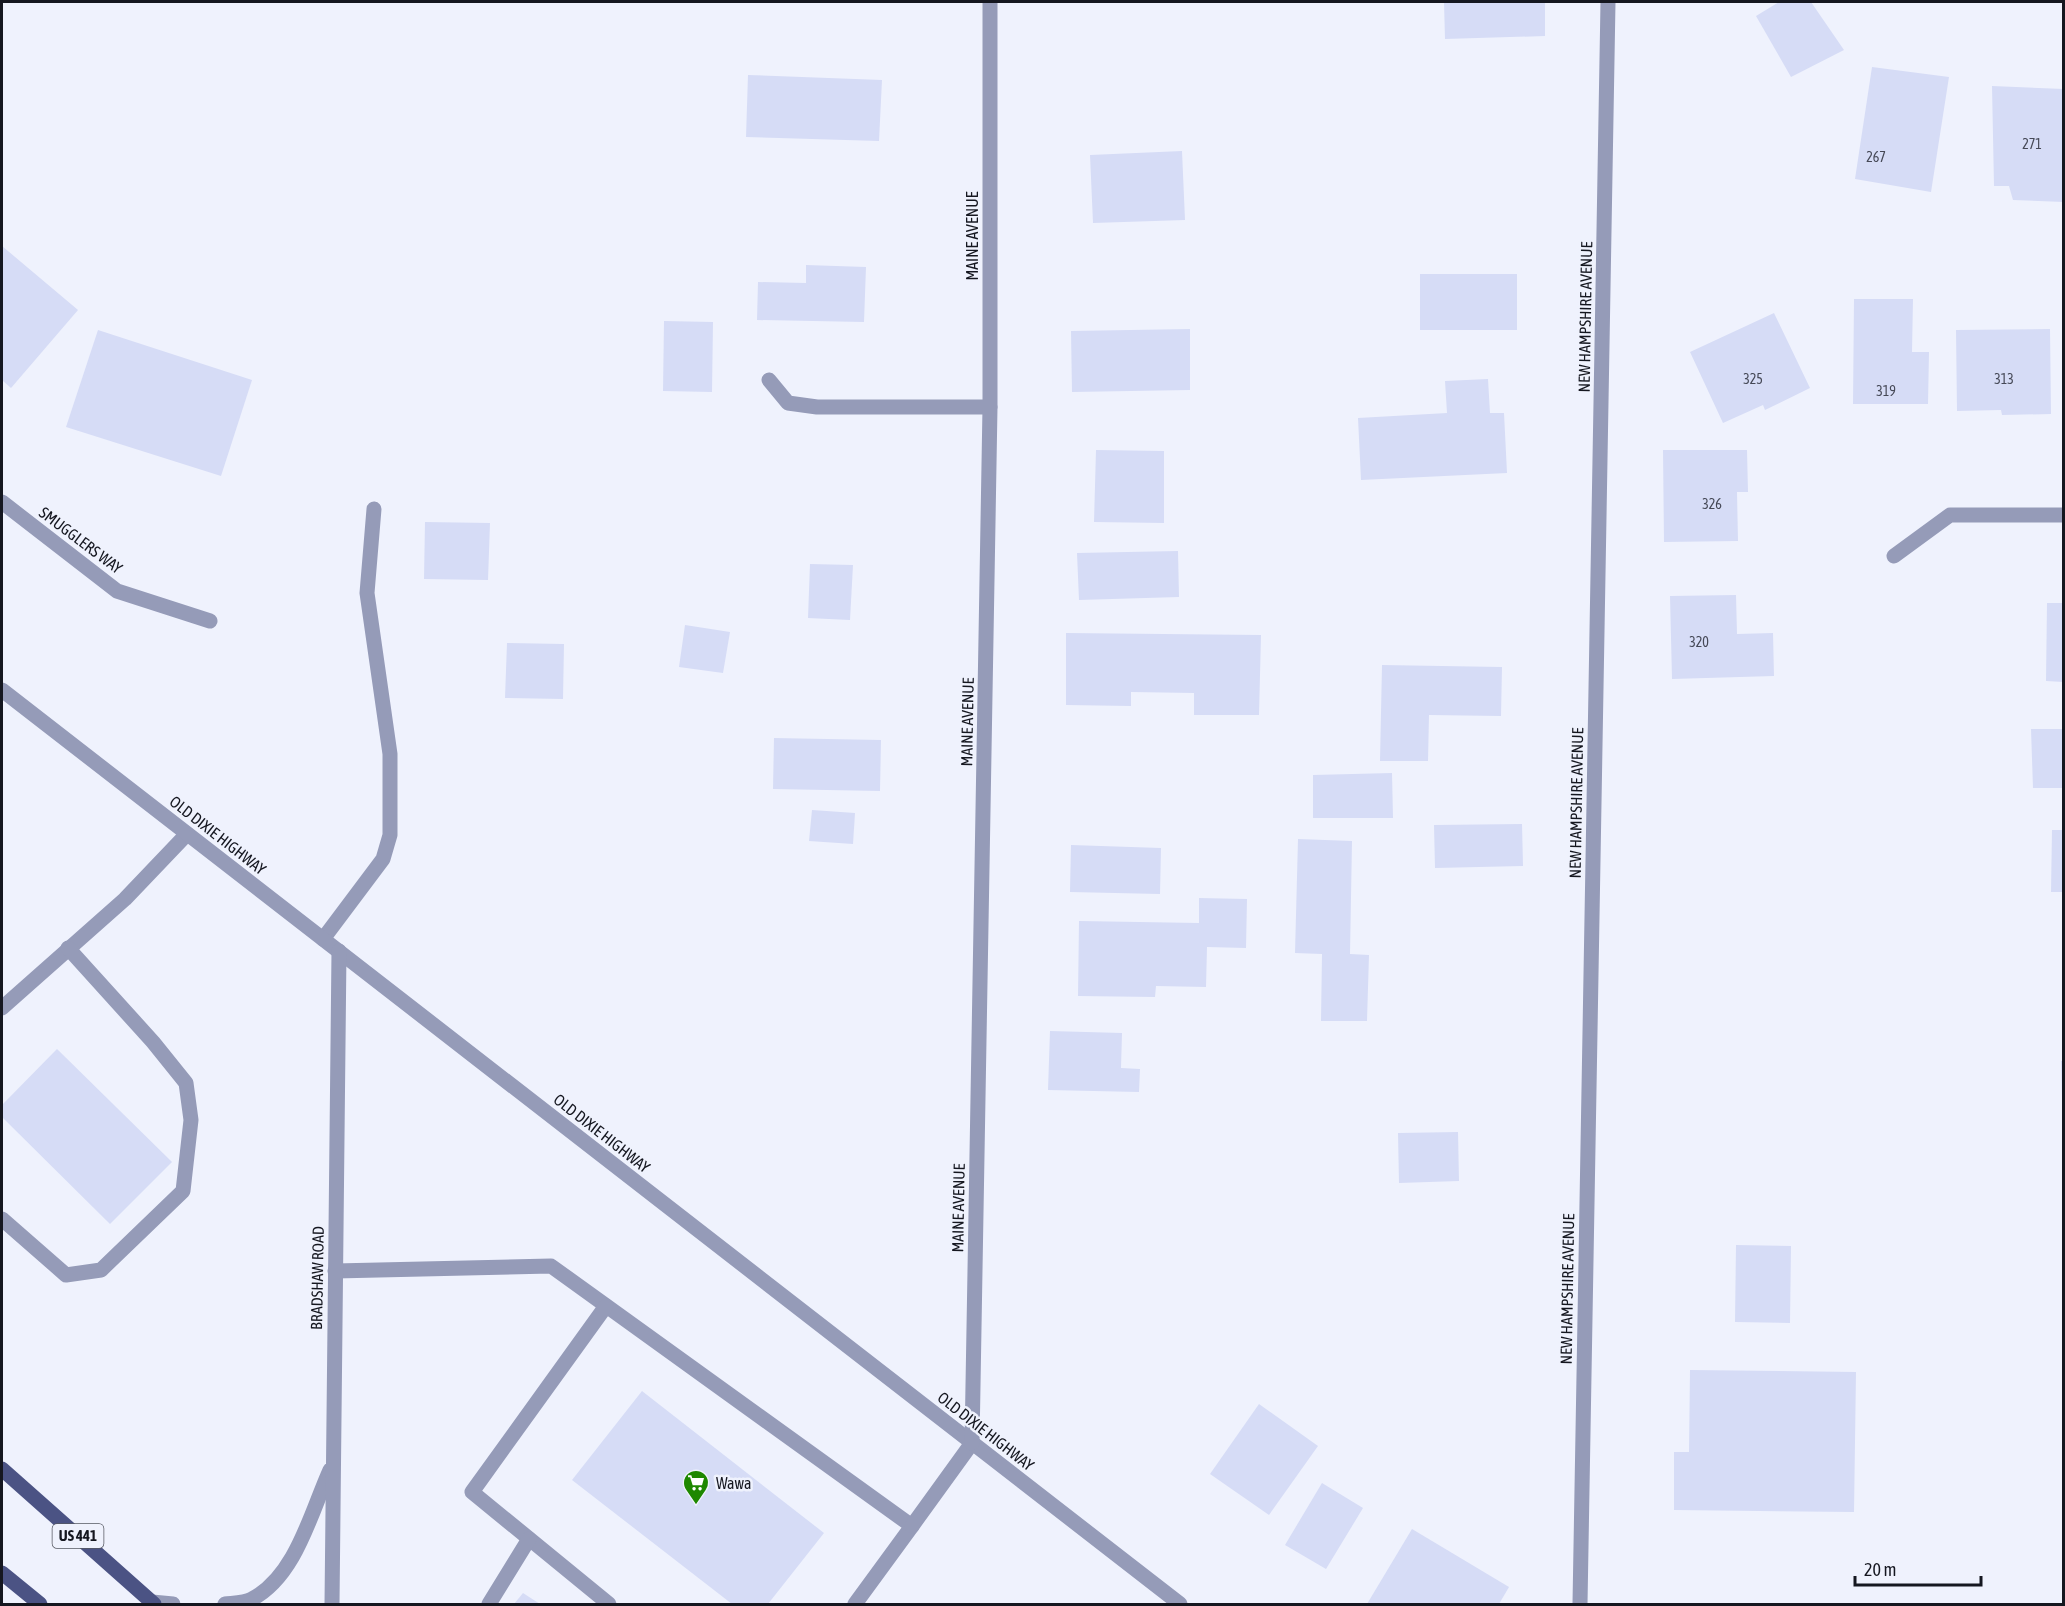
<svg xmlns="http://www.w3.org/2000/svg" width="2065" height="1606" font-family="'Asap Condensed',sans-serif">
<style>
.building{fill:#d6dcf6}
.lines{fill:none;stroke-linecap:round;stroke-linejoin:round}
.service{stroke:#959bb8;stroke-width:15}
.minor{stroke:#959bb8;stroke-width:15}
.tertiary{stroke:#959bb8;stroke-width:15}
.primary{stroke:#4b5384;stroke-width:15}
.labels{text-anchor:middle;stroke-width:5;stroke-linejoin:round;paint-order:stroke}
.number-label{font-size:14px;fill:#454856}
.shield{fill:#eff2fd;stroke:#565962;stroke-width:1.5}
.shield-label{font-size:15px;font-weight:bold;fill:#151720}
.street-label{font-size:16px;fill:#151720;stroke:#eff2fd}
.poi-label{font-size:16px;fill:#151720;stroke:#eff2fd;text-anchor:start}
</style>
<rect width="100%" height="100%" fill="#eff2fd"/>
<g class="building">
<polygon points="1444,2 1545,2 1545,36 1445,39"/>
<polygon points="1779,2 1811,2 1844,50 1791,77 1756,16"/>
<polygon points="1872,67 1949,77 1931,192 1855,179"/>
<polygon points="748,75 882,80 879,141 746,137"/>
<polygon points="1992,86 2064,89 2064,202 2013,200 2009,186 1994,186"/>
<polygon points="1182,151 1185,220 1093,223 1090,155"/>
<polygon points="2,246 78,310 11,388 2,380"/>
<polygon points="806,265 866,267 864,322 757,320 758,282 806,283"/>
<rect x="1420" y="274" width="97" height="56"/>
<polygon points="1854,299 1913,299 1912,352 1929,352 1928,404 1853,404"/>
<polygon points="1774,313 1810,388 1765,410 1763,405 1723,423 1690,352"/>
<polygon points="664,321 713,322 712,392 663,391"/>
<polygon points="1190,329 1190,390 1072,392 1071,331"/>
<polygon points="2050,329 2051,414 2002,415 2001,410 1957,411 1956,330"/>
<polygon points="98,330 252,380 221,476 66,427"/>
<polygon points="1488,379 1490,413 1504,413 1507,473 1361,480 1358,418 1447,413 1445,381"/>
<polygon points="1096,450 1164,451 1164,523 1094,522"/>
<polygon points="1663,450 1747,450 1748,492 1737,492 1738,541 1664,542"/>
<polygon points="425,522 490,523 488,580 424,579"/>
<polygon points="1178,551 1179,597 1079,600 1077,553"/>
<polygon points="810,564 853,565 850,620 808,618"/>
<polygon points="1736,595 1737,634 1773,633 1774,676 1672,679 1670,596"/>
<polygon points="2047,603 2064,603 2064,682 2046,681"/>
<polygon points="685,625 730,632 723,673 679,667"/>
<polygon points="1066,633 1261,635 1259,715 1194,715 1194,693 1131,692 1131,706 1066,705"/>
<polygon points="507,643 564,644 563,699 505,698"/>
<polygon points="1382,665 1502,667 1501,716 1429,715 1428,761 1380,761"/>
<polygon points="2031,729 2064,729 2064,788 2033,788"/>
<polygon points="774,738 881,740 880,791 773,789"/>
<polygon points="1392,773 1393,818 1313,818 1313,775"/>
<polygon points="812,810 855,813 853,844 809,841"/>
<polygon points="1522,824 1523,866 1435,868 1434,825"/>
<polygon points="2052,830 2064,830 2064,892 2051,892"/>
<polygon points="1298,839 1352,841 1350,954 1369,955 1367,1021 1321,1021 1322,954 1295,953"/>
<polygon points="1071,845 1161,848 1160,894 1070,892"/>
<polygon points="1199,898 1247,899 1246,948 1207,947 1206,987 1156,986 1155,997 1078,996 1079,921 1199,923"/>
<polygon points="1050,1031 1122,1033 1121,1068 1140,1069 1139,1092 1048,1090"/>
<polygon points="57,1049 172,1162 110,1224 2,1117 2,1105"/>
<polygon points="2061,1061 2064,1061 2064,1098 2062,1098"/>
<polygon points="1458,1132 1459,1181 1399,1183 1398,1133"/>
<polygon points="1736,1245 1791,1246 1790,1323 1735,1322"/>
<polygon points="1690,1370 1856,1372 1854,1512 1674,1510 1674,1452 1689,1452"/>
<polygon points="642,1391 824,1533 768,1604 732,1604 572,1480"/>
<polygon points="1259,1404 1318,1446 1269,1515 1210,1474"/>
<polygon points="1322,1483 1363,1508 1326,1569 1285,1545"/>
<polygon points="1412,1529 1509,1587 1499,1604 1367,1604"/>
<polygon points="523,1593 540,1604 514,1604"/>
</g>
<g class="lines">
<g class="service">
<polyline points="769,380 788,403 817,407 990,407"/>
<polyline points="323,939 383,859 390,835 390,754 367,593 374,509"/>
<polyline points="2,1008 125,899 187,834"/>
<polyline points="2,1219 66,1275 101,1270 183,1191 191,1120 186,1083 153,1042 68,948"/>
<polyline points="335,1271 551,1266 912,1526 855,1604"/>
<polyline points="606,1306 472,1492 609,1604"/>
<polyline points="912,1526 972,1443"/>
<polyline points="489,1604 529,1539"/>
</g>
<g class="minor">
<polyline points="2,502 117,591 210,621"/>
<polyline points="1894,556 1950,515 2064,515"/>
<polyline points="1580,1604 1608,2"/>
</g>
<g class="tertiary">
<polyline points="2,690 1180,1604"/>
<polyline points="972,1443 990,407 990,2"/>
<polyline points="152,1602 173,1604"/>
<path d="M225,1604C233,1603 245,1603 252,1599C296,1576 311,1512 330,1470"/>
<polyline points="332,1604 339,951"/>
</g>
<g class="primary">
<polyline points="2,1469 154,1604"/>
<polyline points="2,1573 40,1604"/>
</g>
</g>
<defs>
<symbol id="supermarket-pin" viewBox="-11 -11 22 30"><path d="M0 17L-7.5 6A9.5 9.5 0 1 1 7.5 6Z" fill="#1e8800" stroke="#eff2fd"/><path d="M-6-5.5h2.5l.6 2H6L4.5 2H-2.5L-4.4-4H-6ZM-1.5 3.2a1.3 1.3 0 1 0 .1 0ZM3 3.2a1.3 1.3 0 1 0 .1 0Z" fill="#fff"/></symbol>
</defs>
<g fill-rule="evenodd">
<use href="#supermarket-pin" x="681" y="1468" width="30" height="40"/>
</g>
<g class="labels">
<g class="number-label">
<text x="2032" y="149">271</text>
<text x="1876" y="162">267</text>
<text x="1753" y="384">325</text>
<text x="2004" y="384">313</text>
<text x="1886" y="396">319</text>
<text x="1712" y="509">326</text>
<text x="1699" y="647">320</text>
</g>
<rect class="shield" x="52.5" y="1524" width="51" height="24" rx="4.5"/>
<g class="shield-label">
<text x="78" y="1541">US 441</text>
</g>
<g class="street-label">
<text transform="translate(972 236) rotate(-90)" y="6">MAINE AVENUE</text>
<text transform="translate(1585 317) rotate(-89)" y="6">NEW HAMPSHIRE AVENUE</text>
<text transform="translate(81 540) rotate(37)" y="6">SMUGGLERS WAY</text>
<text transform="translate(967 722) rotate(-89)" y="6">MAINE AVENUE</text>
<text transform="translate(1576 803) rotate(-89)" y="6">NEW HAMPSHIRE AVENUE</text>
<text transform="translate(218 835) rotate(38)" y="6">OLD DIXIE HIGHWAY</text>
<text transform="translate(602 1133) rotate(38)" y="6">OLD DIXIE HIGHWAY</text>
<text transform="translate(958 1208) rotate(-89)" y="6">MAINE AVENUE</text>
<text transform="translate(317 1278) rotate(-89)" y="6">BRADSHAW ROAD</text>
<text transform="translate(1567 1289) rotate(-89)" y="6">NEW HAMPSHIRE AVENUE</text>
<text transform="translate(986 1431) rotate(38)" y="6">OLD DIXIE HIGHWAY</text>
</g>
<g class="poi-label">
<text x="716" y="1489">Wawa</text>
</g>
</g>
<rect width="2065" height="1606" fill="none" stroke="#151720" stroke-width="6"/>
<path d="M1855 1576v9h126v-9" fill="none" stroke="#151720" stroke-width="3"/>
<text x="1864" y="1576" font-size="18" fill="#151720" stroke="#eff2fd" stroke-width="4.5" paint-order="stroke">20 m</text>
</svg>
